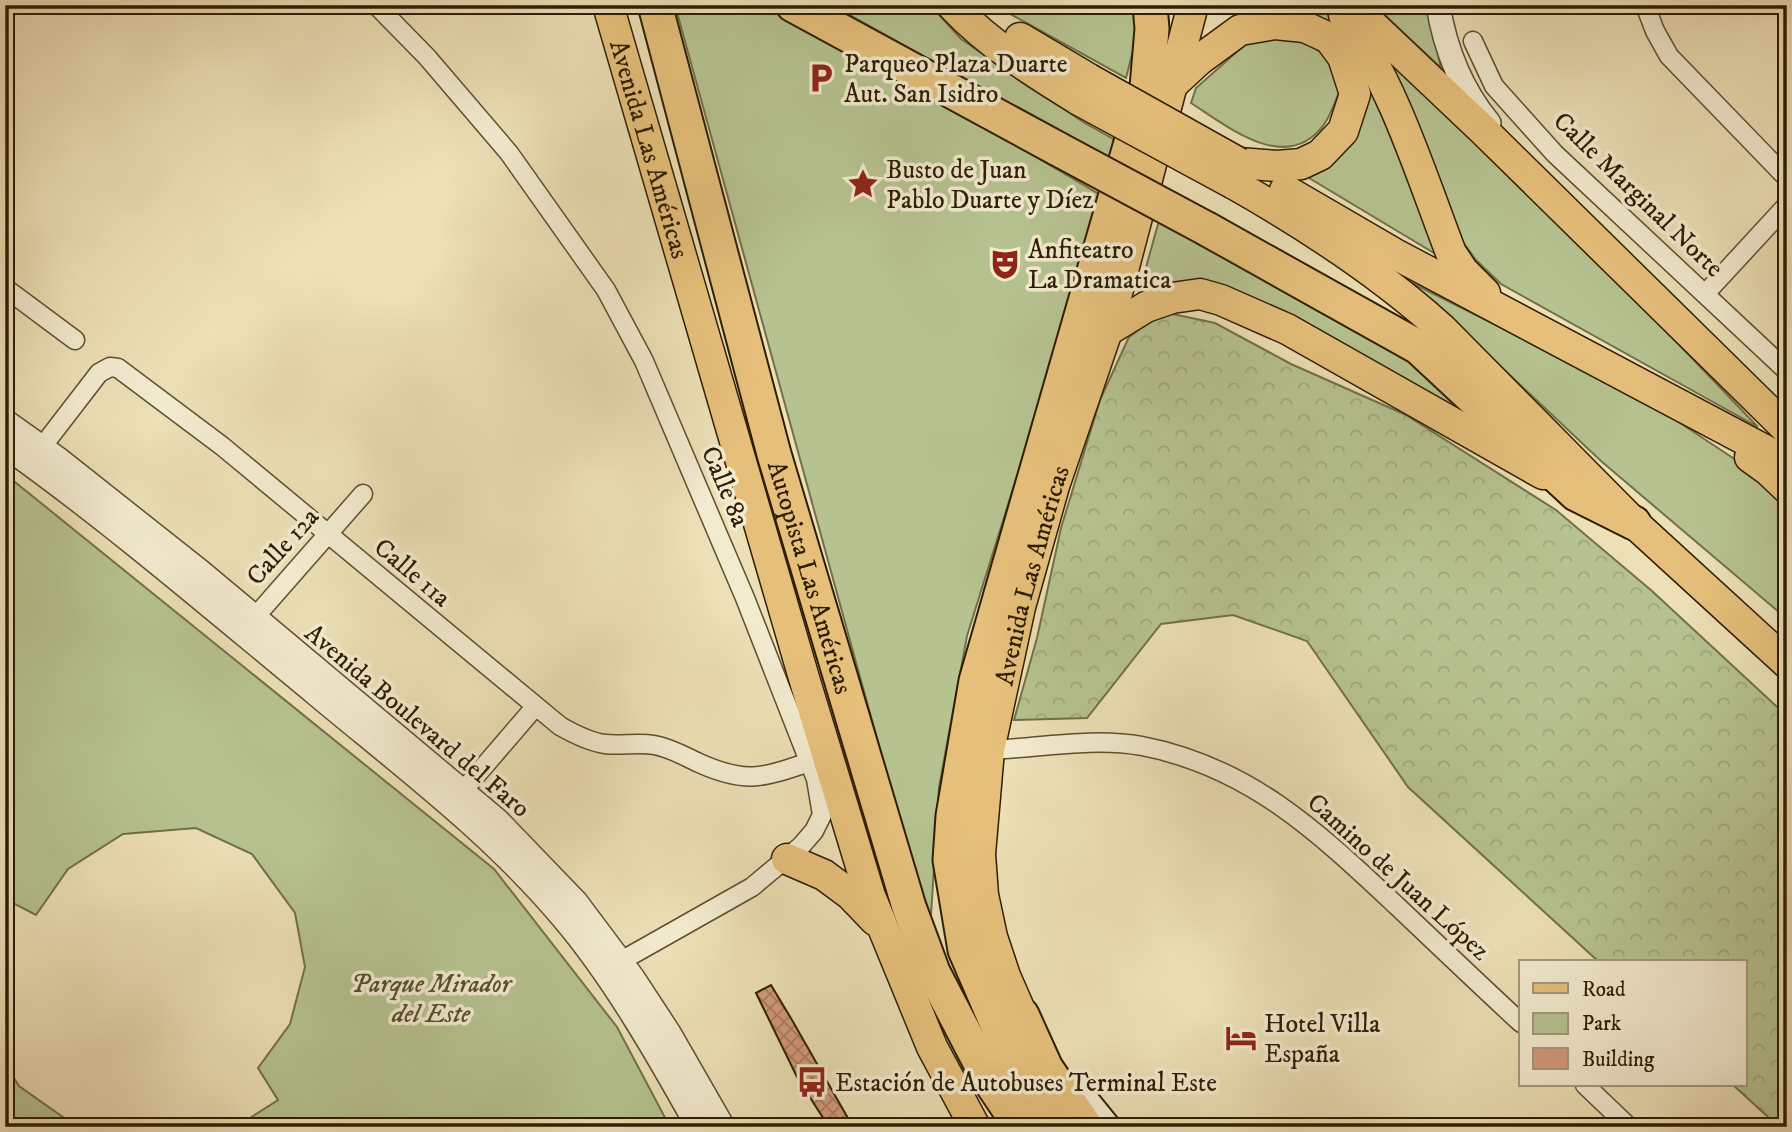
<svg xmlns="http://www.w3.org/2000/svg" width="1792" height="1132" font-family="'IM FELL DW Pica',serif">
<style>
.green{fill:#b6c390;stroke:#72704a;stroke-width:2}
.forest{fill:url(#forest-crowns);stroke:#72704a;stroke-width:2}
.building{fill:url(#building-cross-hatch);stroke:#2d1d04;stroke-width:2}
.lines{fill:none;stroke-linecap:round;stroke-linejoin:round}
.minor-casing{stroke:#5d4e30;stroke-width:21}
.tertiary-casing{stroke:#5d4e30;stroke-width:26}
.secondary-casing{stroke:#2d1d04;stroke-width:30}
.primary-casing{stroke:#2d1d04;stroke-width:33}
.motorway-casing{stroke:#2d1d04;stroke-width:37}
.minor{stroke:#f3ebd0;stroke-width:18}
.tertiary{stroke:#f3ebd0;stroke-width:23}
.secondary{stroke:#f3ebd0;stroke-width:26}
.primary{stroke:#e6c07b;stroke-width:30}
.motorway{stroke:#e6c07b;stroke-width:33}
.primary-bridge-casing{stroke:#2d1d04;stroke-width:33;stroke-linecap:butt}
.motorway-bridge-casing{stroke:#2d1d04;stroke-width:37;stroke-linecap:butt}
.primary-bridge{stroke:#e6c07b;stroke-width:30}
.motorway-bridge{stroke:#e6c07b;stroke-width:33}
.labels{text-anchor:middle;stroke-width:7;stroke-linejoin:round;paint-order:stroke}
.poi-label{font-size:26px;fill:#2d1d04;stroke:#f3ebd0;text-anchor:start}
.street-label{font-size:26px;fill:#2d1d04;stroke:#f3ebd0}
.park-label{font-size:26px;font-style:italic;fill:#564f2e;stroke:#f3ebd0}
</style>
<defs>
<pattern id="forest-crowns" width="20" height="18" patternUnits="userSpaceOnUse" patternTransform="scale(1.75)"><rect width="20" height="18" fill="#b6c390"/><path d="M2 6a3 3 0 1 1 6 0M12 15a3 3 0 1 1 6 0" fill="none" stroke="#9da77b"/></pattern>
<pattern id="building-cross-hatch" width="8" height="8" patternUnits="userSpaceOnUse" patternTransform="scale(1.75)"><rect width="8" height="8" fill="#d39a7a"/><path d="M0 0l8 8M0 8l8-8" fill="none" stroke="#ac7d62"/></pattern>
</defs>
<rect width="100%" height="100%" fill="#ede0b6"/>
<filter id="stains"><feTurbulence type="fractalNoise" baseFrequency=".00286" numOctaves="4"/><feColorMatrix values="0 0 0 0 .2 0 0 0 0 .09 0 0 0 0 .02 0 0 0 .5 -.17"/></filter>
<radialGradient id="worn" r=".72"><stop offset=".6" stop-color="#630" stop-opacity="0"/><stop offset="1" stop-color="#630" stop-opacity=".3"/></radialGradient>
<g class="green">
<polygon points="675,5 762,5 970,118 1104,197 967,636 939,787 930,931"/>
<polygon points="832,5 930,5 961,39 1083,122 1124,145 1118,165"/>
<polygon points="994,5 1140,5 1142,16 1126,78"/>
<polygon points="1265,5 1319,5 1359,49 1439,256 1304,175 1352,139 1326,25 1305,9"/>
<polygon points="1374,5 1427,5 1441,68"/>
<path d="M1297,36L1327,57L1339,92C1335,102 1331,114 1325,123C1288,176 1230,128 1191,103L1196,88L1248,42Z"/>
<polygon points="1381,50 1593,255 1758,427 1501,284 1476,260 1452,227"/>
<polygon points="1160,217 1419,356 1523,457 1238,300 1137,300"/>
<polygon points="1412,283 1647,401 1751,470 1787,506 1787,619 1601,461"/>
<polygon points="5,474 494,869 617,1027 670,1127 236,1127 278,1100 258,1068 290,1024 305,967 295,913 252,854 196,828 123,834 68,869 36,915 5,899"/>
<polygon points="5,1064 19,1086 77,1127 5,1127"/>
</g>
<polygon class="forest" points="1163,312 1215,323 1291,364 1406,415 1556,510 1652,591 1787,716 1787,1127 1779,1127 1733,1085 1745,1085 1745,962 1599,962 1408,787 1307,641 1233,615 1161,624 1087,718 1014,720 1037,638 1061,528 1100,400 1129,337"/>
<polygon class="building" points="771,985 792,1020 853,1127 829,1127 798,1079 756,993"/>
<g class="lines">
<defs>
<g id="minor">
<polyline points="376,5 427,57 509,153 606,290 644,361 745,598 816,779 822,815 814,831 801,846 752,887 621,961"/>
<polyline points="1645,5 1655,31 1669,56 1787,178"/>
<polyline points="1473,41 1494,86 1555,154 1787,371"/>
<polyline points="5,288 75,340"/>
<polyline points="1705,294 1787,205"/>
<path d="M42,447L99,373L110,367L118,368L222,446L560,726C574,734 590,742 605,744C621,746 638,742 654,745C671,748 684,756 699,763C746,784 762,778 809,762"/>
<polyline points="248,625 363,494"/>
<path d="M989,750C1039,748 1092,737 1142,746C1251,767 1320,834 1398,907C1439,946 1480,985 1521,1023"/>
<polyline points="455,800 535,707"/>
<polyline points="1585,1085 1629,1127"/>
</g>
<g id="tertiary">
<path d="M1438,5C1445,48 1461,89 1489,123"/>
<polyline points="5,421 57,458 201,572 497,820 576,902 633,978 669,1033 723,1127"/>
<path d="M5,446C113,523 214,610 316,694C401,765 492,833 563,918C614,978 659,1057 698,1127"/>
</g>
<polyline id="secondary" points="1077,1090 1107,1127"/>
<g id="primary">
<path id="s1" d="M608,5L804,678L870,896L932,1047L975,1127"/>
<path d="M952,5C987,43 1035,73 1079,100"/>
<polyline points="1351,5 1484,131 1787,429"/>
<path d="M1344,15C1394,86 1420,172 1451,253L1463,271L1485,293"/>
<polyline points="1020,38 1089,79"/>
<polyline points="1173,84 1199,60 1240,30 1275,24 1305,27 1329,38 1343,57 1355,94 1343,131 1320,155 1301,164 1277,166 1239,163"/>
<path d="M1234,184C1308,226 1379,272 1442,329L1634,523L1787,663"/>
<polyline points="1285,190 1395,254 1787,462"/>
<polyline points="1107,331 1146,307 1172,298 1200,294 1221,300 1287,329 1543,474"/>
<polyline points="1750,457 1768,470 1787,488"/>
<polyline points="787,859 824,875 851,895 875,920"/>
<path id="s2" d="M1022,1015L1005,976L992,937L983,895L980,854L989,750L1020,607L1054,486L1107,331L1193,5"/>
</g>
<g id="motorway">
<path id="s3" d="M655,5L774,454L909,907L933,972L988,1078L1021,1127"/>
<polyline points="793,5 1058,149"/>
<polyline points="1207,229 1418,347 1576,494 1634,523"/>
<polyline points="1022,1015 1046,1068 1086,1127"/>
<polyline points="1059,1127 1013,1061 965,950 950,860 953,816 976,681 1147,87 1152,29 1150,5"/>
</g>
</defs>
<use href="#minor" class="minor-casing"/>
<use href="#tertiary" class="tertiary-casing"/>
<use href="#secondary" class="secondary-casing"/>
<use href="#primary" class="primary-casing"/>
<use href="#motorway" class="motorway-casing"/>
<use href="#minor" class="minor"/>
<use href="#tertiary" class="tertiary"/>
<use href="#secondary" class="secondary"/>
<use href="#primary" class="primary"/>
<use href="#motorway" class="motorway"/>
<defs>
<g id="primary-bridge">
<polyline points="1089,79 1239,163"/>
<polyline points="1079,100 1234,184"/>
</g>
<polyline id="motorway-bridge" points="1058,149 1207,229"/>
</defs>
<use href="#primary-bridge" class="primary-bridge-casing"/>
<use href="#motorway-bridge" class="motorway-bridge-casing"/>
<use href="#primary-bridge" class="primary-bridge"/>
<use href="#motorway-bridge" class="motorway-bridge"/>
</g>
<defs>
<symbol id="parking-bare" viewBox="-9 -9 18 18"><path d="M-3.5-5.5H1a3.5 3.5 0 0 1 0 7H-1V5.5H-3.5ZM-1-3.4V-.6H.8a1.4 1.4 0 0 0 0-2.8Z" fill="#8f2418" stroke="#f3ebd0" stroke-width="2.5" paint-order="stroke"/></symbol>
<symbol id="sight-bare" viewBox="-9 -9 18 18"><path d="M0-6L1.8-2.2L6-1.7L2.9 1.2L3.7 5.4L0 3.3L-3.7 5.4L-2.9 1.2L-6-1.7L-1.8-2.2Z" fill="#8f2418" stroke="#f3ebd0" stroke-width="2.5" paint-order="stroke"/></symbol>
<symbol id="theatre-bare" viewBox="-9 -9 18 18"><path d="M-5-5.5Q0-4 5-5.5V0Q5 5 0 6Q-5 5-5 0ZM-3.3-2.5H-1v1.5H-3.3ZM1-2.5H3.3v1.5H1ZM-2.8 1Q0 5.5 2.8 1Z" fill="#8f2418" stroke="#f3ebd0" stroke-width="2.5" paint-order="stroke"/></symbol>
<symbol id="hotel-bare" viewBox="-9 -9 18 18"><path d="M-6-4.5h1.5V1H6V5H4.5V3h-9V5H-6ZM-4 0a1.8 1.8 0 1 1 3.6 0ZM.5 0V-2.5h3Q6-2.5 6 0Z" fill="#8f2418" stroke="#f3ebd0" stroke-width="2.5" paint-order="stroke"/></symbol>
<symbol id="bus-bare" viewBox="-9 -9 18 18"><path d="M-5-6H5V4H4V6H2V4H-2V6H-4V4H-5ZM-3.5-4V0h7V-4ZM-3.5 1.2v1.5H-2V1.2ZM2 1.2v1.5H3.5V1.2Z" fill="#8f2418" stroke="#f3ebd0" stroke-width="2.5" paint-order="stroke"/></symbol>
</defs>
<g fill-rule="evenodd">
<use href="#parking-bare" x="799" y="56" width="44" height="44"/>
<use href="#sight-bare" x="841" y="162" width="44" height="44"/>
<use href="#theatre-bare" x="983" y="242" width="44" height="44"/>
<use href="#hotel-bare" x="1219" y="1016" width="44" height="44"/>
<use href="#bus-bare" x="790" y="1060" width="44" height="44"/>
</g>
<g class="labels">
<g class="poi-label">
<text x="844" y="72">Parqueo Plaza Duarte<tspan x="844" dy="30">Aut. San Isidro</tspan></text>
<text x="886" y="178">Busto de Juan<tspan x="886" dy="30">Pablo Duarte y Díez</tspan></text>
<text x="1028" y="258">Anfiteatro<tspan x="1028" dy="30">La Dramatica</tspan></text>
<text x="1264" y="1032">Hotel Villa<tspan x="1264" dy="30">España</tspan></text>
<text x="835" y="1091">Estación de Autobuses Terminal Este</text>
</g>
<g class="street-label">
<text dy="9" stroke="none"><textPath href="#s1" startOffset="150">Avenida Las Américas</textPath></text>
<text transform="translate(1639 194) rotate(44)" y="9">Calle Marginal Norte</text>
<text transform="translate(726 486) rotate(67)" y="9">Calle 8a</text>
<text transform="translate(282 546) rotate(-48)" y="9">Calle 12a</text>
<text transform="translate(413 572) rotate(40)" y="9">Calle 11a</text>
<text dy="9" stroke="none"><textPath href="#s2" startOffset="452">Avenida Las Américas</textPath></text>
<text dy="9" stroke="none"><textPath href="#s3" startOffset="593">Autopista Las Américas</textPath></text>
<text transform="translate(418 720) rotate(40)" y="9">Avenida Boulevard del Faro</text>
<text transform="translate(1399 876) rotate(42)" y="9">Camino de Juan López</text>
</g>
<g class="park-label">
<text x="431" y="992">Parque Mirador<tspan x="431" dy="30">del Este</tspan></text>
</g>
</g>
<rect width="1792" height="1132" fill="none" stroke="#ede0b6" stroke-width="28"/>
<rect x="7" y="7" width="1778" height="1118" fill="none" stroke="#2d1d04" stroke-width="3.5"/>
<rect x="14" y="14" width="1764" height="1104" fill="none" stroke="#2d1d04" stroke-width="2"/>
<rect x="1519" y="960" width="228" height="126" fill="#f3ebd0" stroke="#a4997e" stroke-width="2"/>
<rect x="1533" y="983" width="35" height="10" fill="#e6c07b" stroke="#a4997e" stroke-width="2"/>
<text x="1582" y="996" font-size="21" fill="#2d1d04">Road</text>
<rect x="1533" y="1013" width="35" height="21" fill="#b6c390" stroke="#a4997e" stroke-width="2"/>
<text x="1582" y="1030" font-size="21" fill="#2d1d04">Park</text>
<rect x="1533" y="1048" width="35" height="21" fill="#d39a7a" stroke="#a4997e" stroke-width="2"/>
<text x="1582" y="1066" font-size="21" fill="#2d1d04">Building</text>
<rect width="100%" height="100%" filter="url(#stains)"/>
<rect width="100%" height="100%" fill="url(#worn)"/>
</svg>
